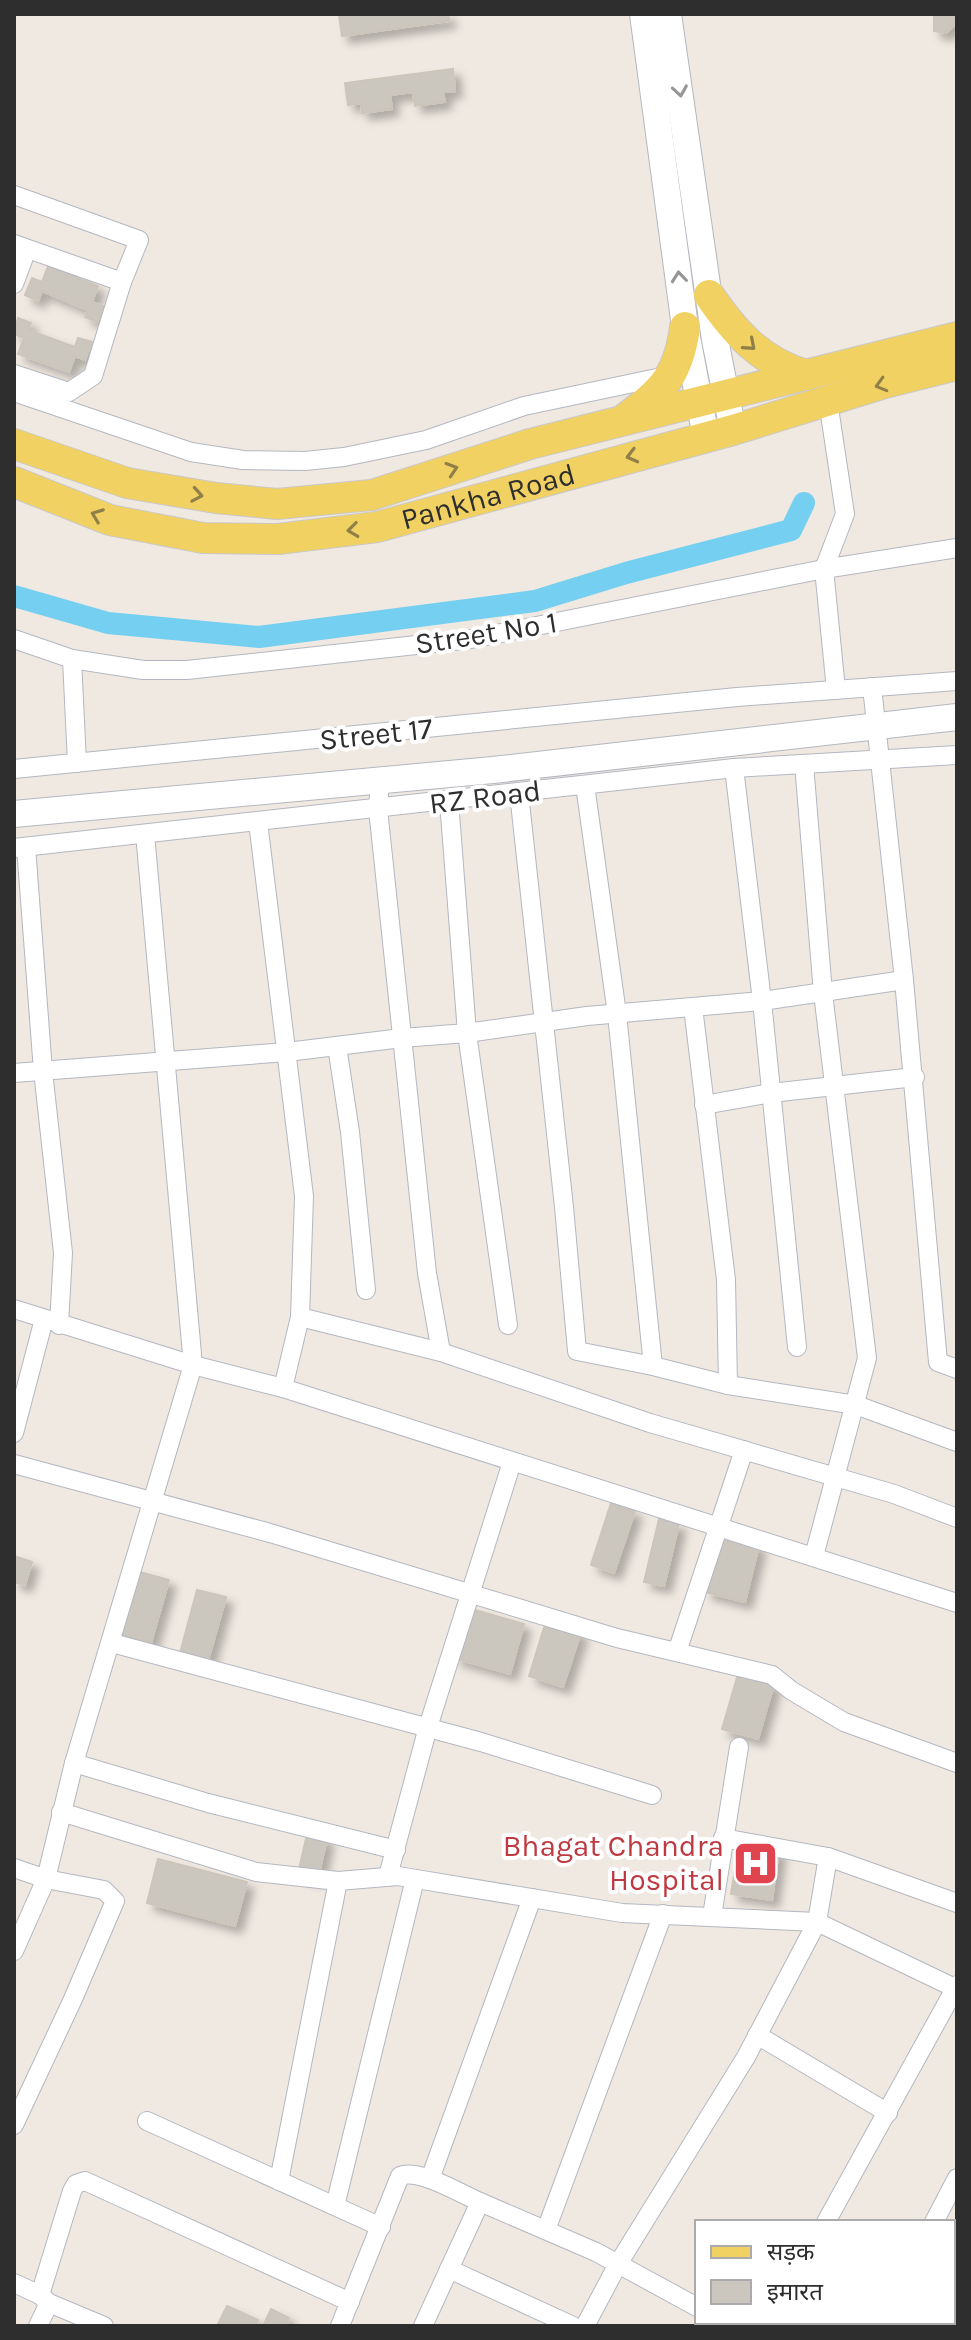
<svg xmlns="http://www.w3.org/2000/svg" width="971" height="2340" font-family="Karla,'Noto Sans Devanagari',sans-serif">
<style>
.lines{fill:none;stroke-linecap:round;stroke-linejoin:round}
.canal{stroke:#75cff0;stroke-width:22}
.building{fill:#cbc7bf;stroke:#cbc5ba;stroke-width:2;filter:url(#shadow)}
.street-casing{stroke:#b4b7c1;stroke-width:20}
.secondary-casing{stroke:#b4b7c1;stroke-width:28}
.primary-casing{stroke:#c9c9c9;stroke-width:32}
.street{stroke:#fff;stroke-width:18}
.secondary{stroke:#fff;stroke-width:26}
.primary{stroke:#f2d163;stroke-width:30}
.oneway{stroke:#969696}
.oneway2{stroke:#908048}
.labels{text-anchor:middle;stroke-width:8;stroke-linejoin:round;paint-order:stroke}
.street-label{font-size:30px;fill:#2e2e2e;stroke:#fff}
.health-label{font-size:30px;fill:#be3a42;stroke:#fff;text-anchor:end}
</style>
<defs>
<filter id="shadow"><feDropShadow dx="7" dy="7" stdDeviation="4" flood-color="#0004"/></filter>
</defs>
<rect width="100%" height="100%" fill="#efe9e1"/>
<g class="lines">
<polyline class="canal" points="14,596 108,623 259,637 535,601 626,573 791,530 804,503"/>
</g>
<g class="building">
<polygon points="448,14 449,21 342,36 339,15"/>
<polygon points="934,14 957,14 957,23 946,33 934,31"/>
<polygon points="453,69 455,91 443,92 445,102 415,106 413,92 390,95 392,109 362,113 361,103 348,105 345,83"/>
<polygon points="48,266 98,286 92,302 104,306 97,322 85,317 88,310 42,291 38,301 25,295 32,278 42,282"/>
<polygon points="18,318 31,323 28,330 75,347 78,338 92,342 85,360 75,356 69,372 18,354 24,338 14,334"/>
<polygon points="611,1503 635,1511 614,1573 591,1565"/>
<polygon points="659,1519 679,1524 664,1586 644,1582"/>
<polygon points="719,1535 759,1545 745,1602 705,1592"/>
<polygon points="14,1556 32,1562 25,1585 14,1582"/>
<polygon points="136,1571 169,1580 151,1643 119,1634"/>
<polygon points="197,1590 226,1597 208,1661 180,1653"/>
<polygon points="468,1608 524,1624 510,1674 454,1658"/>
<polygon points="546,1621 581,1632 563,1687 529,1676"/>
<polygon points="738,1674 774,1684 758,1739 722,1729"/>
<polygon points="307,1834 327,1838 318,1878 298,1874"/>
<polygon points="739,1844 779,1850 772,1900 731,1894"/>
<polygon points="158,1859 247,1882 235,1926 147,1903"/>
<polygon points="227,2306 258,2320 255,2326 217,2326"/>
<polygon points="271,2309 289,2318 286,2326 263,2326"/>
</g>
<g class="lines">
<defs>
<g id="street">
<polyline points="14,195 139,240 122,282 93,376 69,392 14,374"/>
<polyline points="14,244 122,282"/>
<polyline points="14,284 27,249"/>
<polyline points="14,392 191,452 243,460 305,461 344,457 426,440 524,406 671,375"/>
<polyline points="828,401 845,514 824,569 836,690"/>
<polyline points="14,639 72,659 143,670 187,670 471,639 824,569 957,548"/>
<polyline points="72,659 77,763"/>
<polyline points="872,687 904,980"/>
<polyline points="804,764 823,993 867,1358 814,1556"/>
<polyline points="734,768 762,1001 797,1347"/>
<polyline points="14,769 737,697 957,681"/>
<polyline points="380,780 378,809 427,1273 441,1352"/>
<polyline points="585,785 617,1014 653,1366"/>
<polyline points="519,793 564,1207 577,1351 653,1366 728,1385 856,1405 957,1442"/>
<polyline points="449,801 467,1033 508,1325"/>
<polyline points="258,822 304,1196 300,1317 283,1388"/>
<polyline points="26,847 43,1071 63,1253 59,1325"/>
<polyline points="14,848 734,768 957,755"/>
<polyline points="693,1007 726,1280 728,1385"/>
<polyline points="337,1046 350,1132 366,1290"/>
<polyline points="14,1073 287,1052 402,1038 467,1033 587,1016 762,1001 904,980 938,1362 957,1369"/>
<polyline points="704,1105 771,1093 915,1077"/>
<polyline points="14,1309 193,1365 283,1388 957,1603"/>
<polyline points="300,1317 441,1352 650,1423 894,1494 957,1518"/>
<polyline points="14,1433 44,1319"/>
<polyline points="14,1464 270,1533 617,1638 772,1675 792,1691 844,1722 957,1763"/>
<polyline points="112,1643 481,1742 652,1795"/>
<polyline points="677,1652 744,1450"/>
<polyline points="74,1763 208,1803 396,1850"/>
<polyline points="61,1812 256,1872 338,1881 398,1876 622,1913 817,1922 957,1989"/>
<polyline points="723,1838 828,1857 957,1903"/>
<polyline points="14,1868 46,1879 74,1763 193,1365 145,834"/>
<polyline points="388,1876 428,1727 512,1462"/>
<polyline points="712,1916 739,1747"/>
<polyline points="14,1951 46,1879 104,1890 115,1901 73,1999 14,2125"/>
<polyline points="757,2035 888,2113"/>
<polyline points="147,2121 381,2227"/>
<polyline points="430,2179 532,1898"/>
<polyline points="279,2181 338,1881"/>
<polyline points="335,2206 415,1879"/>
<polyline points="826,2222 957,1985"/>
<polyline points="934,2222 957,2178"/>
<polyline points="546,2230 663,1914"/>
<polyline points="449,2269 573,2326"/>
<polyline points="14,2283 40,2295 49,2303 38,2326"/>
<polyline points="40,2295 72,2191 76,2184 85,2181 350,2302"/>
<polyline points="49,2303 104,2326"/>
<polyline points="725,2322 733,2326"/>
<path d="M340,2326L400,2176C419,2168 461,2194 480,2202"/>
<polyline points="423,2326 480,2202 596,2252 697,2307"/>
<polyline points="585,2326 618,2264 746,2057 817,1922 828,1857"/>
<polyline points="766,2326 768,2322"/>
<polyline points="879,2326 882,2322"/>
</g>
<g id="secondary">
<polyline points="643,14 685,327 706,437"/>
<polyline points="668,14 715,340 733,430"/>
<polyline points="14,814 493,770 957,717"/>
</g>
<g id="primary">
<path d="M709,295C735,333 761,362 806,375"/>
<path d="M627,417C664,390 679,373 685,327"/>
<polyline points="14,444 127,483 216,498 277,504 372,495 530,444 957,337"/>
<path id="s1" d="M14,482L110,520L203,538L278,539L377,527L733,430L885,383L957,365"/>
</g>
</defs>
<use href="#street" class="street-casing"/>
<use href="#secondary" class="secondary-casing"/>
<use href="#primary" class="primary-casing"/>
<use href="#street" class="street"/>
<use href="#secondary" class="secondary"/>
<use href="#primary" class="primary"/>
</g>
<defs><path id="oneway-chevron" d="M-2-3.5L2.5 0L-2 3.5" fill="none" stroke-width="1.6" stroke-linecap="round" stroke-linejoin="round" transform="scale(2)"/></defs>
<g class="oneway">
<use href="#oneway-chevron" transform="translate(680 91) rotate(81)"/>
<use href="#oneway-chevron" transform="translate(679 277) rotate(-96)"/>
</g>
<g class="oneway2">
<use href="#oneway-chevron" transform="translate(750 345) rotate(41)"/>
<use href="#oneway-chevron" transform="translate(881 385) rotate(164)"/>
<use href="#oneway-chevron" transform="translate(632 456) rotate(165)"/>
<use href="#oneway-chevron" transform="translate(452 469) rotate(-18)"/>
<use href="#oneway-chevron" transform="translate(197 495) rotate(10)"/>
<use href="#oneway-chevron" transform="translate(97 515) rotate(-159)"/>
<use href="#oneway-chevron" transform="translate(353 530) rotate(173)"/>
</g>
<defs>
<symbol id="hospital-square" viewBox="-11 -11 22 22"><rect x="-9" y="-9" width="18" height="18" rx="4" fill="#e0444e" stroke="#fff"/><path d="M-5-5h3v3.5h4V-5h3V5h-3V1.5h-4V5h-3Z" fill="#fff"/></symbol>
</defs>
<g fill-rule="evenodd">
<use href="#hospital-square" x="730" y="1838" width="51" height="51"/>
</g>
<g class="labels">
<g class="street-label">
<text dy="10" stroke="none"><textPath href="#s1" startOffset="488">Pankha Road</textPath></text>
<text transform="translate(486 633) rotate(-9)" y="10">Street No 1</text>
<text transform="translate(376 734) rotate(-6)" y="10">Street 17</text>
<text transform="translate(485 797) rotate(-7)" y="10">RZ Road</text>
</g>
<g class="health-label">
<text x="724" y="1856">Bhagat Chandra<tspan x="724" dy="34">Hospital</tspan></text>
</g>
</g>
<rect width="971" height="2340" fill="none" stroke="#2e2e2e" stroke-width="32"/>
<rect x="695" y="2220" width="260" height="104" fill="#ffffff" stroke="#ababab" stroke-width="2"/>
<rect x="711" y="2246" width="40" height="12" fill="#f2d163" stroke="#ababab" stroke-width="2"/>
<text x="767" y="2260" font-size="24" fill="#2e2e2e">सड़क</text>
<rect x="711" y="2280" width="40" height="24" fill="#cbc7bf" stroke="#ababab" stroke-width="2"/>
<text x="767" y="2300" font-size="24" fill="#2e2e2e">इमारत</text>
</svg>
